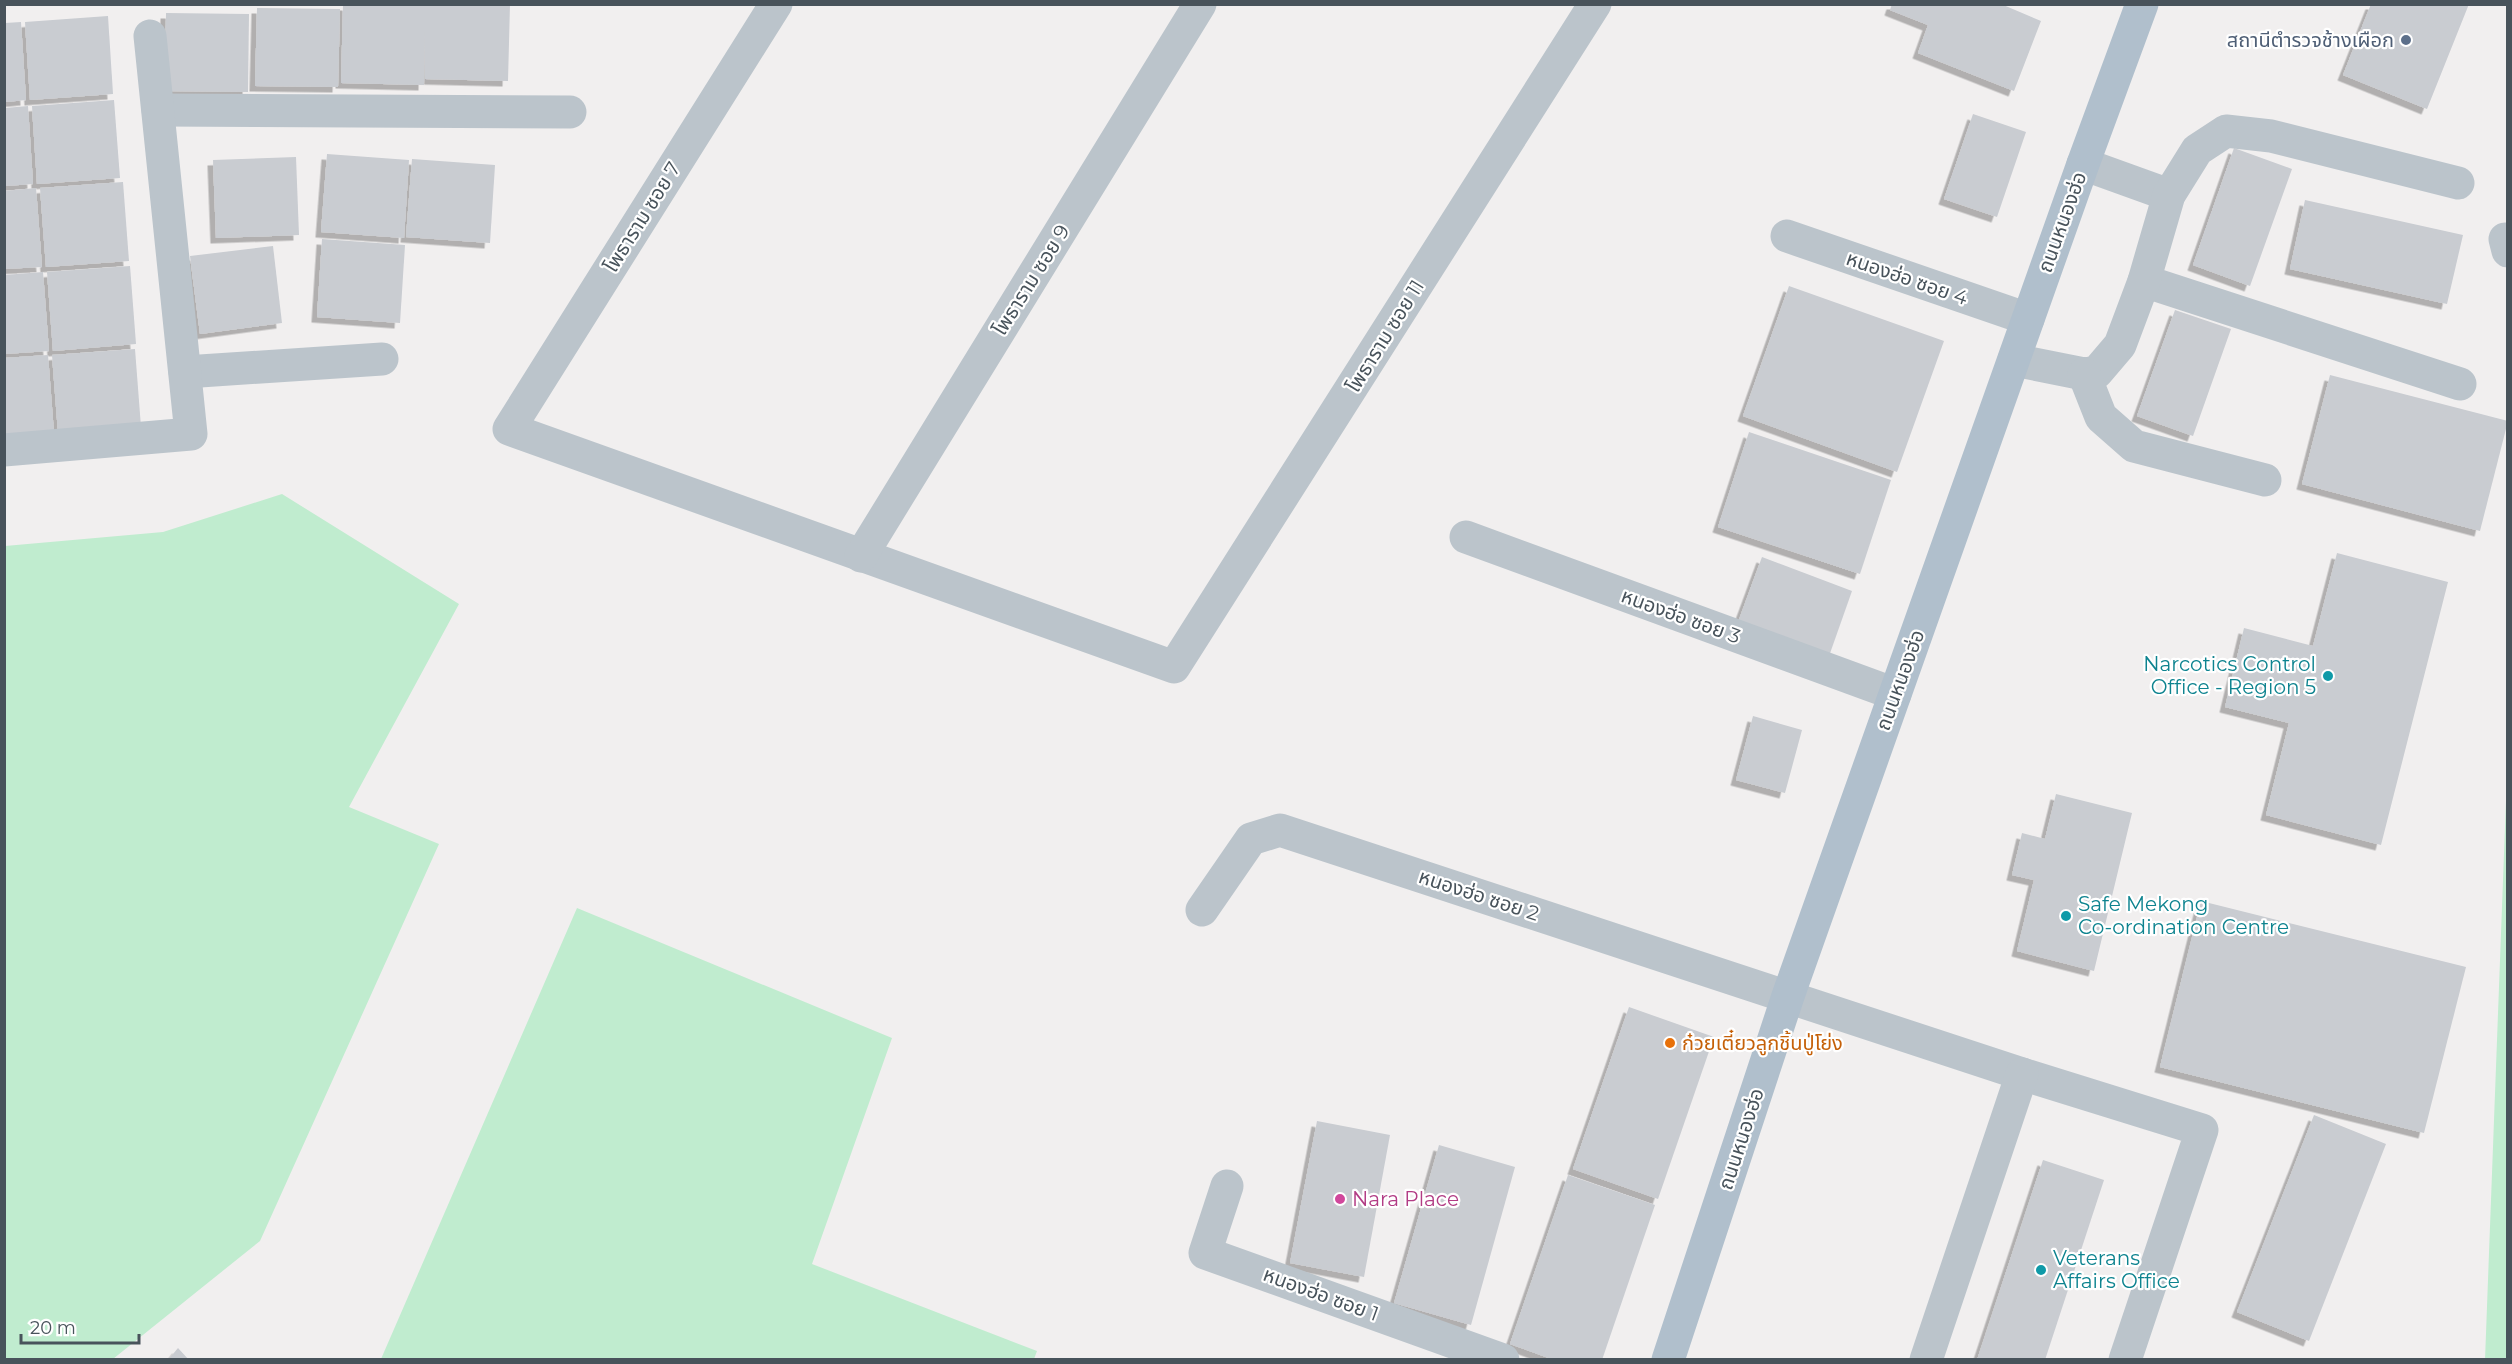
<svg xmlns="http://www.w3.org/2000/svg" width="2512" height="1364" font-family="Montserrat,'Noto Sans Thai',sans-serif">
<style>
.green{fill:#c0eccf}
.building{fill:#c9ccd1;filter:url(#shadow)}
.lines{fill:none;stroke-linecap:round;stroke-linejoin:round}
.minor{stroke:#bbc4cb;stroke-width:33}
.major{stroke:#b0bfcc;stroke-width:33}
.service-dot{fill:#5c6f8a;stroke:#fff;stroke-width:2}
.culture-dot{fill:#0f9aa8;stroke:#fff;stroke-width:2}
.food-dot{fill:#e8710a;stroke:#fff;stroke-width:2}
.hotel-dot{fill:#d1479c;stroke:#fff;stroke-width:2}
.labels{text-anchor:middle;stroke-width:4.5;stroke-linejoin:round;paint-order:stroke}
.service-label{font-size:20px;fill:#4e5e75;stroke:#fff;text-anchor:end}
.street-label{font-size:20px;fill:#48535b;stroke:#fff}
.culture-label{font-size:20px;fill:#0d838f;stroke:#fff;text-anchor:start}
.food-label{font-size:20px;fill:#c56008;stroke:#fff;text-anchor:start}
.hotel-label{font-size:20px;fill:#b23c85;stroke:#fff;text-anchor:start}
</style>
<defs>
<filter id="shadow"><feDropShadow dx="-5.5" dy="5.5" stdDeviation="0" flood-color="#0004"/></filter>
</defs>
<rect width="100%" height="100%" fill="#f1efef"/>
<g class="green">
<polygon points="282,494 459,604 349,807 439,844 260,1241 113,1359 5,1359 5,546 163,532"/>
<polygon points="2507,774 2508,1359 2485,1360"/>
<polygon points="577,908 892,1038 812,1264 1037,1351 1034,1359 381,1359"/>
</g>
<g class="building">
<polygon points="426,4 510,4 508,81 425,79 425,29 424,85 341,83 343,5 426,6"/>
<polygon points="1892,4 2001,4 2041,21 2014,91 1918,53 1928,25 1890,10"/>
<polygon points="2371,4 2469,4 2427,109 2343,75"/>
<polygon points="257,8 340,9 338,87 255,86"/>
<polygon points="166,13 249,14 248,92 165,91"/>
<polygon points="108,16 113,94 30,100 25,22"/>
<polygon points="21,22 26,100 5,102 5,23"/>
<polygon points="114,100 120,178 37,184 32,106"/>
<polygon points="28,106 33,184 5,186 5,108"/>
<polygon points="1973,114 2026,132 1997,217 1944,199"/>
<polygon points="2234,148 2292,169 2250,286 2193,265"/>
<polygon points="327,154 409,160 404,238 321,232"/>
<polygon points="296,157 299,235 216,238 213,160"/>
<polygon points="412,159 495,165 490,243 406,237"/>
<polygon points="123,182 129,261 46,267 40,188"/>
<polygon points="36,188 42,267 4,269 4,191"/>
<polygon points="2305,200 2463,235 2447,304 2290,269"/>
<polygon points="322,239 405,245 400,323 317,317"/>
<polygon points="273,246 282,323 200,334 190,256"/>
<polygon points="130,266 136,344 53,351 47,272"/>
<polygon points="43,272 49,351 4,354 4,275"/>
<polygon points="1789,286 1944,341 1897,472 1743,416"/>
<polygon points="2175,310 2231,329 2193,436 2137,416"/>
<polygon points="135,349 141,427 58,433 52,355"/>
<polygon points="48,355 54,433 4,437 4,358"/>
<polygon points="2330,375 2508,421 2480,531 2302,484"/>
<polygon points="1749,432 1891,480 1860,574 1718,527"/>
<polygon points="2337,553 2448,582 2381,845 2266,815 2289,723 2225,707 2244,628 2313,646"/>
<polygon points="1762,557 1852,591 1828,659 1737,625"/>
<polygon points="1753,716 1802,730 1785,793 1736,780"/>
<polygon points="2056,794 2132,813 2094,971 2017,951 2034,880 2012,875 2022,833 2045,839"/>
<polygon points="2201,901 2466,967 2424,1133 2160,1067"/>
<polygon points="1629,1007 1714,1037 1658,1199 1573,1169"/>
<polygon points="2314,1115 2386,1144 2309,1341 2237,1312"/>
<polygon points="1317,1121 1390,1135 1364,1277 1290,1263"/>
<polygon points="1439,1145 1515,1167 1471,1325 1394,1303"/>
<polygon points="2043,1160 2104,1180 2045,1360 1977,1360"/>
<polygon points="1568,1175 1655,1205 1602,1360 1554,1360 1510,1344"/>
<polygon points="178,1348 189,1360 168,1360"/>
</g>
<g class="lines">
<g class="minor">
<polyline points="776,4 509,429 1174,667 1595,4"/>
<polyline points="158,110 570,112"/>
<polyline points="2083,164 2169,195"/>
<polyline points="1787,236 2028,319"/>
<polyline points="2505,239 2508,251"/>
<polyline points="2144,281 2460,384"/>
<polyline points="2014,360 2084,374 2097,372 2120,345 2144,281 2169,195 2197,150 2226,131 2271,136 2458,183"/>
<polyline points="185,372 382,359"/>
<polyline points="2084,374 2101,417 2134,446 2265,480"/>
<polyline points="4,450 191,434 150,36"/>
<polyline points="1466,537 1895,694"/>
<polyline points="861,556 1200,4"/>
<polyline points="1202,910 1251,839 1280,830 2022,1074 2202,1130 2125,1360"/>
<polyline points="1227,1186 1205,1253 1503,1360"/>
<polyline points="1926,1360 2022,1074"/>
</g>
<polyline class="major" points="1668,1360 1788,996 2083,164 2142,4"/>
</g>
<circle class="service-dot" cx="2406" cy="40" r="6"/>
<g class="culture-dot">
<circle cx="2328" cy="676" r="6"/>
<circle cx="2066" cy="916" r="6"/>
<circle cx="2041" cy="1270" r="6"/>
</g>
<circle class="food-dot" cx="1670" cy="1043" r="6"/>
<circle class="hotel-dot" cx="1340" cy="1199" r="6"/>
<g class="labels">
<g class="service-label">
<text x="2394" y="47">สถานีตำรวจช้างเผือก</text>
</g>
<g class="street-label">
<text transform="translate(642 217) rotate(-58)" y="7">โพธาราม ซอย 7</text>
<text transform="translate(2062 222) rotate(-70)" y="7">ถนนหนองฮ่อ</text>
<text transform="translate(1907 278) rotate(19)" y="7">หนองฮ่อ ซอย 4</text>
<text transform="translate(1031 280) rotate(-58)" y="7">โพธาราม ซอย 9</text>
<text transform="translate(1385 336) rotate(-58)" y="7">โพธาราม ซอย 11</text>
<text transform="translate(1681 616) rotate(20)" y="7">หนองฮ่อ ซอย 3</text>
<text transform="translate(1900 680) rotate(-70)" y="7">ถนนหนองฮ่อ</text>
<text transform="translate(1479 895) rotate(18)" y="7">หนองฮ่อ ซอย 2</text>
<text transform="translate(1741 1139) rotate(-72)" y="7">ถนนหนองฮ่อ</text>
<text transform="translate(1321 1294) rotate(20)" y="7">หนองฮ่อ ซอย 1</text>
</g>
<g class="culture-label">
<text x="2316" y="671" text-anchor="end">Narcotics Control<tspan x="2316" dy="23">Office - Region 5</tspan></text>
<text x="2078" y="911">Safe Mekong<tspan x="2078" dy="23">Co-ordination Centre</tspan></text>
<text x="2053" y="1265">Veterans<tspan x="2053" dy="23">Affairs Office</tspan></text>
</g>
<g class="food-label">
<text x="1682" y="1050">ก๋วยเตี๋ยวลูกชิ้นปู่โย่ง</text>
</g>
<g class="hotel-label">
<text x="1352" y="1206">Nara Place</text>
</g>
</g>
<rect width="2512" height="1364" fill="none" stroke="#48535b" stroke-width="12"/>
<path d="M21 1334v9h118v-9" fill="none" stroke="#48535b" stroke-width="3"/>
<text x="30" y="1334" font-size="18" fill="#48535b" stroke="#ffffff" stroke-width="4.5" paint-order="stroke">20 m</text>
</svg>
